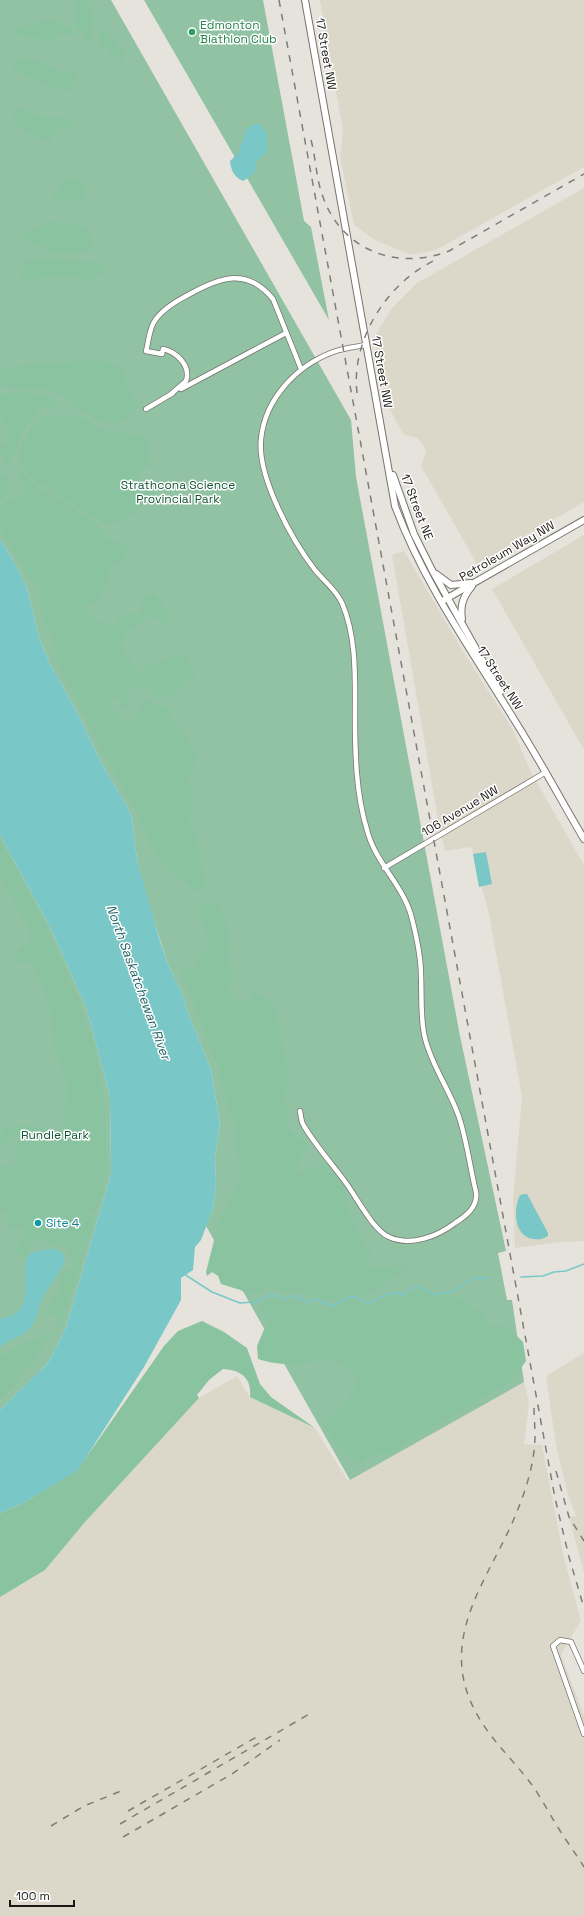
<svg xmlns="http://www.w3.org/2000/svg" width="584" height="1916" font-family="'Space Grotesk',sans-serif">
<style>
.built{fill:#dcd8c9}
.green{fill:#91c2a4}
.forest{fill:#8ac3a0}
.water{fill:#7ac7c7}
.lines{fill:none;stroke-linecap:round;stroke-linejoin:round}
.stream{stroke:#7ac7c7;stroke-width:1.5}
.street-casing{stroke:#76746d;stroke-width:6}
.secondary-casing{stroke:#76746d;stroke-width:8}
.street{stroke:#fff;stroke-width:4.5}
.secondary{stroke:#fff;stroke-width:6}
.rail{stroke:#7f7d78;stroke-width:1.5;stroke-dasharray:7 7;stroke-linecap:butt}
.leisure-dot{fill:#2e9e5b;stroke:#fff;stroke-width:1.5}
.culture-dot{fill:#0f9aa8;stroke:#fff;stroke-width:1.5}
.labels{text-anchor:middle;stroke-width:3;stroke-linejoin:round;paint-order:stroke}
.leisure-label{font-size:12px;fill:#27864d;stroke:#fff;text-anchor:start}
.street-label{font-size:12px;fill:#1a1916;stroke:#fff}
.park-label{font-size:12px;fill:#115534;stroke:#fff}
.culture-label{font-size:12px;fill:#0d838f;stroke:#fff;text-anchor:start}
.water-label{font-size:13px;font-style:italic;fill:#236363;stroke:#fff}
</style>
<rect width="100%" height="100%" fill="#e5e3dc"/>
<g class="built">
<polygon points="320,0 584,0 584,167 436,250 410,255 375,240 354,225 340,157 343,131"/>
<polygon points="584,188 584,502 477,564 421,466 426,453 423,444 417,438 404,435 387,405 374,337 393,307 417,283"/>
<polygon points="584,535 584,750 492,589"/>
<polygon points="404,551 464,653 513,730 531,772 584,865 584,1241 560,1242 515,1248 513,1198 522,1097 489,914 471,847 445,851 439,825 392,555"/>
<polygon points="584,1353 584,1573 569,1517 576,1516 568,1495 556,1446 546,1376"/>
<polygon points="237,1376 250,1397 315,1428 348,1481 524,1382 529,1402 524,1444 542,1445 564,1558 581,1621 561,1654 584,1716 584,1916 0,1916 0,1597 45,1570 85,1522 199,1398"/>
</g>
<g class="green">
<polygon points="0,0 111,0 351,420 356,477 460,1036 506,1251 498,1253 507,1300 512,1300 524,1382 350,1480 206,1226 213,1208 216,1184 215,1157 220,1124 211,1069 186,1008 184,998 167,962 148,901 137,860 132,818 126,804 102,764 77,712 49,662 39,637 27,588 16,565 0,539"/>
<polygon points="144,0 263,0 304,221 311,227 329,320"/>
<polygon points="0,835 51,929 86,1007 110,1096 111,1174 66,1327 48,1363 0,1410"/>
</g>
<g class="forest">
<path d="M83,0C95,11 94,23 91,38L87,39C73,23 74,24 75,3Z"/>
<polygon points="52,19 69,27 76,35 59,33 50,41 12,33 21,28"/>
<polygon points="106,29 123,51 124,59 120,61 98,41 101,30"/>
<polygon points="24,60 38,61 61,73 67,70 77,72 74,83 67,92 14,71 14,61"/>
<path d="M20,108C35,116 49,122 65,116L73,123L70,130L58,129L49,142L31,134L15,124L13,114Z"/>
<path d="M76,178L87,187L84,198L53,200C55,189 66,180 76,178Z"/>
<path d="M51,222L73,224L87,229L94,249C79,254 63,255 48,251L44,242L40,248L22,237L35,228Z"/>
<path d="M33,258L101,263L105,271C83,289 79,273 57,275C41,275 40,284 21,278L26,262Z"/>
<path d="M90,359L112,363L124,371L127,387L138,407L131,416L121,422L112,424L97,419L79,409L64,396L39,388L29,389L0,386V368L3,369C31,361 61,365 90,359Z"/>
<path d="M8,393C26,393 46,392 61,405L53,407H42L27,423L18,446L6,466L0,453V443L5,447L11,433L0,417V395Z"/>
<path d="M56,414L63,416L77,414L101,430L123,432L147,439L150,466L140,471L136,476L157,495L123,521L105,524L27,475L18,458C26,436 30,417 56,414Z"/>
<path d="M17,464L29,481L40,489L61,500L105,531V537L121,544L129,550L123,560L111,565L109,567V578L96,602L87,604L86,609C93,622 105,625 120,625L117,619L120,615L141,614L142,600L151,592L165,607L170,620L162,624L156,617H148L130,630L120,643C123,651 129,662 137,666V674L141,676L145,666C160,666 167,657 181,654C192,662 194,670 195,683L189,680C172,687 178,700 155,697C148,687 141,684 129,689V708L124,709L119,700L113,696L110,700L109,707L126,721L136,718L146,699L153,703L170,708L171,720L184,734L196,757L194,767L186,777L191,786L193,805L189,820L196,836L206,889L194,890L163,863L151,847L137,812L100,747L56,657L54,642L42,616L40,606L39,584L28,577L0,528V505L24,493L25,488Z"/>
<path d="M0,475L7,477C9,486 10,495 0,499Z"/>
<path d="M0,839C21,875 39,912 57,950C95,1034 121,1116 98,1209L89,1212L90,1216H95L62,1325L56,1327L58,1316L55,1314L45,1316V1312L50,1307L52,1298L56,1299L60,1294L57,1288L61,1283C60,1276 61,1273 66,1269L71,1270C78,1245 52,1245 36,1239L29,1246V1253L25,1258L19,1257L15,1251L24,1235L22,1228H7L10,1224L5,1210L0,1211V1163L6,1167L14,1166L19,1138L14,1135L3,1145L0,1140L2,1130C18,1121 36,1126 53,1133L57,1141L63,1138L67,1081L56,1054L50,1010L43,985L36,969L29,961L19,963L15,958L17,952L33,937L0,874Z"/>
<path d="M203,903H216L225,916L229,945L228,961L233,978L227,993L239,1003L251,999L253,992L274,1004C277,1018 279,1032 282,1045C287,1065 295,1079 282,1099L289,1107C283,1133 291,1129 307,1145L296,1169L300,1174L323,1163L340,1182L344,1189L345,1203L362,1240L371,1253L368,1263L370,1269L396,1265L407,1269L365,1296L349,1293L337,1300L310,1297L297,1292L271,1290L266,1287L256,1295L221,1284L218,1276L212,1272L207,1276L206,1272L219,1221L230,1203L242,1172L240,1160L235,1152V1127L228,1107L219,1069L181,971L192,969L210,943L199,911Z"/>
<path d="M421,1288C433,1298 436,1293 450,1295C466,1298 483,1313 491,1327L502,1325L511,1330L523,1342L526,1361L516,1375L506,1384L387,1454C374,1453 367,1456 359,1465L346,1455L322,1424L345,1404L357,1383L353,1372L331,1358C303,1363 286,1368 258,1359L257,1346L266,1325L267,1318L259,1309C265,1293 272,1299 283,1301C287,1302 292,1299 296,1299L309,1306L321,1303L325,1308H333L354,1298L359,1303L371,1306C381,1301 388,1290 400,1297C408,1296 413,1290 421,1288Z"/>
<path d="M202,1321L224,1332L247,1348L260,1384L271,1397L315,1428L250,1397C252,1378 241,1370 223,1369L209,1380L197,1395L199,1398L85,1522L45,1570L0,1597V1513L25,1502L78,1469L164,1346L178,1331Z"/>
<path d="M49,1332L50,1337L32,1363L20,1374L15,1386L0,1399V1356H4C17,1344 34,1341 49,1332Z"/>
</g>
<g class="water">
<path d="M259,124C268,131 268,141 267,152L256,162C257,173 253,175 243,181C234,177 231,170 230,161L239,152L246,130L252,125Z"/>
<polygon points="0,539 16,565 27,588 39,637 49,662 77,712 102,764 126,804 132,818 137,860 160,941 167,962 184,998 186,1008 211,1069 220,1124 215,1157 216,1184 213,1208 201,1240 195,1247 193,1270 181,1278 181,1300 144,1367 78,1470 25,1502 0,1513 0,1410 48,1363 66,1327 111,1174 110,1096 86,1007 51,929 0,835"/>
<polygon points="486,852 492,884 479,887 473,854"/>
<path d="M524,1194H527L548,1233V1236C543,1239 539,1240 533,1239C514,1236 513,1210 520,1195Z"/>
<path d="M51,1249L61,1251L65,1257C63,1271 52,1281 45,1293C38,1306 39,1320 27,1331C19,1338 8,1340 0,1347V1319C43,1312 15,1266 30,1254C36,1250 45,1250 51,1249Z"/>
</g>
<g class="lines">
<g class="stream">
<polyline points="184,1274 212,1292 240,1303 254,1302 272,1295 285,1299 294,1295 306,1302 317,1299 331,1306 353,1296 368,1303 393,1292 403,1295 416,1286 434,1294 439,1294 457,1290 471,1278 491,1278"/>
<polyline points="521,1277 543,1276 554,1272 566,1271 584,1264"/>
</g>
<defs>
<g id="street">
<polyline points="181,389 286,333"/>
<path d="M171,394L186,381C191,366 177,352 163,349L162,354L146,351C149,341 149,327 156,319C164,308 177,301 188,295C220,277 247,267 273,299L301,369"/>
<polyline points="146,409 173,393"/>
<polyline points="384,868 546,772"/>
<path d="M300,1111C301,1116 301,1122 304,1126C316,1146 332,1164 346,1183C357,1198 373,1230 389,1237C411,1247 438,1236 455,1223C466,1216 478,1207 476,1192C470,1168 467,1141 459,1117C450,1090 432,1067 425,1038C420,1018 422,997 421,976C421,957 416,934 411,915C402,884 375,862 367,830C356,794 355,754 355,716C355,679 357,638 342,603C336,590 324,581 315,570C292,540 257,477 261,439C265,399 296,366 333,352C344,348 355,347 366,345"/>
<polyline points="584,1671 571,1642 560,1640 553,1646 584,1734"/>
</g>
<g id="secondary">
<path d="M305,0L395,506C424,584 472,651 515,721C539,759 561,800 584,839"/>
<polyline points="393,475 414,534 432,570 500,692"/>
<polyline points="436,574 451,585 471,583"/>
<polyline points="444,600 584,520"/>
<path d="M462,619C460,605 463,597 472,586"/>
</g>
</defs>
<use href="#street" class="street-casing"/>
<use href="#secondary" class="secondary-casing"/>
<use href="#street" class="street"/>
<use href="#secondary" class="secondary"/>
<g class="rail">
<polyline points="279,0 555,1498 569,1557 584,1608"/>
<path d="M311,140C316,158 316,179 323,197C342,251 398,271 449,251L584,174"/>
<path d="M357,393C352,351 374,307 405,280C415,271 427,264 439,258"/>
<path d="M534,1408C534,1417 535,1426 535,1435C535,1462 526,1490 516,1514C492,1573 444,1628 468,1695C482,1733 509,1754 532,1785C542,1799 550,1815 559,1829C567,1842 576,1854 584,1867"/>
<polyline points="556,1471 569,1517 584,1541"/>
<polyline points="128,1811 260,1735"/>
<polyline points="120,1824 311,1713"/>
<polyline points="51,1826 84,1806 121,1791"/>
<polyline points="123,1837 232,1774 280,1740"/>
</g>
</g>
<circle class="leisure-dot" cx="192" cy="32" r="4"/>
<circle class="culture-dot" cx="38" cy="1223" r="4"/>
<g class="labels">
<g class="leisure-label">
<text x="200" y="29">Edmonton<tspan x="200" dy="14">Biathlon Club</tspan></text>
</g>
<g class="street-label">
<text transform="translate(326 54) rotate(80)" y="4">17 Street NW</text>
<text transform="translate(382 372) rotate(80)" y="4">17 Street NW</text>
<text transform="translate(417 507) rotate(69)" y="4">17 Street NE</text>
<text transform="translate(507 551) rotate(-30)" y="4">Petroleum Way NW</text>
<text transform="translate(500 678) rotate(57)" y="4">17 Street NW</text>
<text transform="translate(460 811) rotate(-31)" y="4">106 Avenue NW</text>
</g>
<g class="park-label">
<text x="178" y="489">Strathcona Science<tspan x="178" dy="14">Provincial Park</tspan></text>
<text x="55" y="1139">Rundle Park</text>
</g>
<g class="culture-label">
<text x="46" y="1227">Site 4</text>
</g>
<g class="water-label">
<text transform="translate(139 982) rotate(70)" y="5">North Saskatchewan River</text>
</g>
</g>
<path d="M10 1900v6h64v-6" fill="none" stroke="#1a1916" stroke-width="2"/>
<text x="16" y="1900" font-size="12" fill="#1a1916" stroke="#ffffff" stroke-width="3" paint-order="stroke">100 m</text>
</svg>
